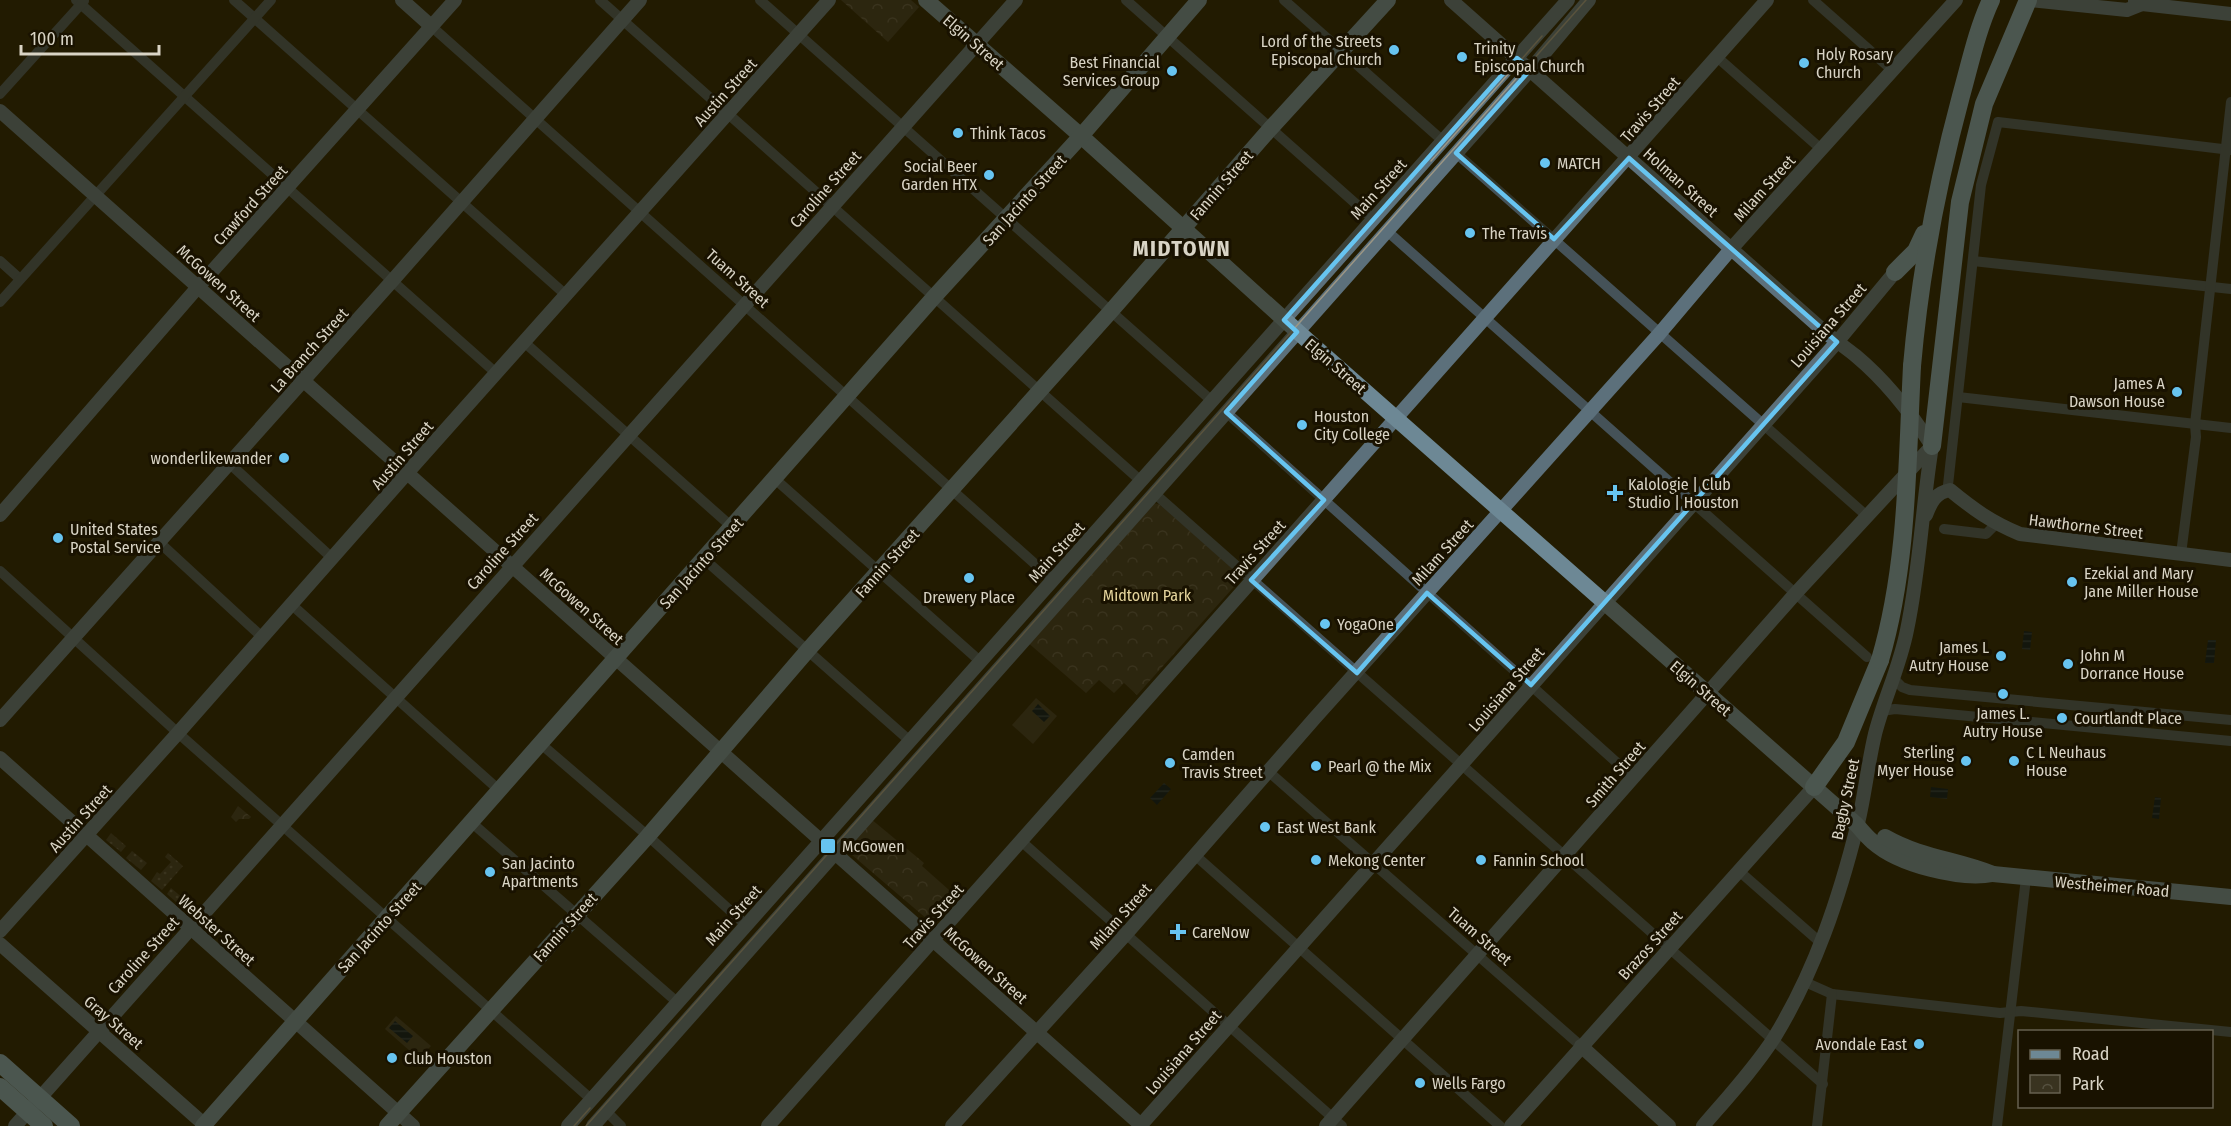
<svg xmlns="http://www.w3.org/2000/svg" width="2231" height="1126" font-family="'Fira Sans Condensed',sans-serif">
<style>
.grass{fill:url(#grass-dots)}
.park{fill:url(#park-crowns)}
.pitch{fill:#393320}
.water{fill:url(#water-rules)}
.lines{fill:none;stroke-linecap:round;stroke-linejoin:round}
.street{stroke:#455258;stroke-width:10}
.secondary{stroke:#5c707b;stroke-width:14}
.primary{stroke:#6d8895;stroke-width:16}
.highway{stroke:#7d9dad;stroke-width:18}
.tram{stroke:#9c9684;stroke-width:1.5}
.highway-bridge{stroke:#7d9dad;stroke-width:18}
.marked{fill:none;stroke:#67c4f0;stroke-width:4.5;stroke-linejoin:round}
.poi-dot{fill:#67c4f0;stroke:#191200;stroke-width:2}
.labels{text-anchor:middle;stroke-width:6;stroke-linejoin:round;paint-order:stroke}
.poi-label{font-size:16px;fill:#d9d4c5;stroke:#191200;text-anchor:start}
.street-label{font-size:16px;fill:#d9d4c5;stroke:#191200}
.park-label{font-size:16px;fill:#e4d49c;stroke:#191200}
.district-label{font-size:22px;font-weight:bold;letter-spacing:1.5px;fill:#d9d4c5;stroke:#191200}
</style>
<defs>
<pattern id="grass-dots" width="8" height="8" patternUnits="userSpaceOnUse" patternTransform="scale(1.5)"><rect width="8" height="8" fill="#393320"/><path d="M2 2h.1M6 6h.1" fill="none" stroke="#55503f" stroke-width="1.8" stroke-linecap="round"/></pattern>
<pattern id="park-crowns" width="20" height="18" patternUnits="userSpaceOnUse" patternTransform="scale(1.5)"><rect width="20" height="18" fill="#393320"/><path d="M2 6a3 3 0 1 1 6 0M12 15a3 3 0 1 1 6 0" fill="none" stroke="#55503f"/></pattern>
<pattern id="water-rules" width="6" height="5" patternUnits="userSpaceOnUse" patternTransform="scale(1.5)"><rect width="6" height="5" fill="#00111b"/><path d="M0 2.5h6" fill="none" stroke="#25333b"/></pattern>
</defs>
<rect width="100%" height="100%" fill="#231c02"/>
<g class="grass">
<polygon points="111,833 126,846 121,852 106,840"/>
<polygon points="132,851 147,863 141,870 126,858"/>
<polygon points="168,853 183,866 162,890 151,881 157,872 160,874 171,862 165,857"/>
<polygon points="171,888 191,905 184,909 167,894"/>
</g>
<g class="park">
<polygon points="841,0 911,0 919,7 888,42"/>
<polygon points="1152,503 1159,504 1238,573 1240,580 1137,695 1124,683 1114,693 1099,680 1086,693 1026,641"/>
<polygon points="238,806 251,817 249,819 239,819 236,822 231,817"/>
<polygon points="871,819 924,863 922,866 958,898 934,925 845,849"/>
</g>
<g class="pitch">
<polygon points="1036,698 1057,716 1033,744 1012,725"/>
<polygon points="396,1016 431,1046 419,1059 385,1029"/>
</g>
<g class="water">
<polygon points="2024,631 2032,632 2030,650 2022,649"/>
<polygon points="2208,640 2216,640 2214,663 2205,663"/>
<polygon points="1038,704 1050,716 1044,722 1032,711"/>
<polygon points="1164,783 1171,789 1157,805 1150,798"/>
<polygon points="1931,787 1948,789 1947,799 1930,797"/>
<polygon points="2155,797 2161,798 2159,819 2152,818"/>
<polygon points="395,1021 413,1036 407,1043 389,1028"/>
</g>
<g class="lines">
<g class="street">
<polyline points="76,0 496,373"/>
<polyline points="234,0 566,295"/>
<polyline points="600,0 1141,481"/>
<polyline points="760,0 1212,401"/>
<polyline points="1126,0 1373,219"/>
<polyline points="1284,0 1443,141"/>
<polyline points="1813,0 1892,70"/>
<polyline points="431,26 1053,580"/>
<polyline points="1717,57 1821,149"/>
<polyline points="0,94 84,1"/>
<polyline points="1456,153 1868,517"/>
<polyline points="1387,231 1867,657"/>
<polyline points="0,261 20,279"/>
<polyline points="1973,261 2231,289"/>
<polyline points="0,302 271,0"/>
<polyline points="524,342 732,527"/>
<polyline points="1958,397 2231,428"/>
<polyline points="1226,412 1634,778"/>
<polyline points="229,463 332,558"/>
<polyline points="775,479 981,662"/>
<polyline points="1950,490 1948,485 1981,185 1998,122 2231,150"/>
<polyline points="1154,493 1823,1084"/>
<polyline points="1944,529 1986,534 1996,524"/>
<polyline points="160,543 262,637"/>
<polyline points="2181,554 2196,437 2195,424 2231,102"/>
<polyline points="704,559 910,741"/>
<polyline points="0,571 178,733 592,1100"/>
<polyline points="292,605 499,790"/>
<polyline points="1893,678 1902,687 1910,690 2231,720"/>
<polyline points="1882,711 1895,709 2231,741"/>
<polyline points="541,744 648,836 746,925"/>
<polyline points="1269,772 1581,1046"/>
<polyline points="471,822 677,1002"/>
<polyline points="1021,841 1342,1126"/>
<polyline points="1196,856 1500,1126"/>
<polyline points="1739,871 1821,943"/>
<polyline points="1805,982 1832,994 2000,1013 2021,1011 2231,1032"/>
<polyline points="606,1111 621,1126"/>
<polyline points="1817,1126 1832,994"/>
<polyline points="1997,1126 2026,878"/>
</g>
<g class="secondary">
<polyline points="402,0 431,26"/>
<path d="M1451,0L1826,333C1836,341 1846,348 1856,356C1886,381 1911,413 1932,446"/>
<polyline points="2029,0 2127,10 2142,4"/>
<polyline points="2135,1 2142,4 2231,14"/>
<polyline points="0,111 1142,1126"/>
<polyline points="0,515 198,287 455,0"/>
<path d="M1926,515C1931,502 1935,493 1950,490C1973,509 1991,522 2020,534L2231,560"/>
<polyline points="0,720 393,280 640,0"/>
<polyline points="0,758 413,1126"/>
<polyline points="0,931 178,733 407,473 829,0"/>
<polyline points="0,944 206,1126"/>
<polyline points="1581,1046 1669,1126"/>
<polyline points="15,1126 1016,0"/>
<polyline points="568,1126 1568,0"/>
<polyline points="593,1126 1531,69 1589,0"/>
<polyline points="768,1126 1767,0"/>
<polyline points="952,1126 1126,934 1314,719 1660,333 1731,249 1956,0"/>
<polyline points="1140,1126 1837,342 1895,272"/>
<polyline points="1326,1126 1795,594 1932,446"/>
<polyline points="1511,1126 1814,787"/>
<path d="M1703,1126C1727,1098 1754,1069 1774,1038C1815,971 1839,899 1858,823C1865,794 1868,763 1875,734C1884,699 1900,666 1907,630C1920,569 1922,507 1932,446"/>
</g>
<g class="primary">
<path d="M926,0L1081,136L1307,340L1857,825C1862,831 1867,837 1873,842C1899,865 1960,880 1993,874"/>
<path d="M1885,837C1922,858 1956,859 1993,874L2231,897"/>
<polyline points="203,1126 934,297 1081,136 1199,0"/>
<polyline points="387,1126 648,836 808,650 1112,310 1270,129 1388,0"/>
</g>
<g class="highway">
<polyline points="1895,272 1916,251 1924,234"/>
<path d="M1912,366C1920,274 1937,185 1961,96C1970,64 1977,30 1991,0"/>
<polyline points="1932,446 1960,202 1984,104 2028,0"/>
<polyline points="1814,787 1846,742 1880,660"/>
</g>
<g class="tram">
<polyline points="1431,161 1542,36"/>
<polyline points="574,1126 590,1108"/>
<polyline points="586,1126 1586,0"/>
</g>
<g class="highway-bridge">
<path d="M1880,660C1908,565 1907,464 1912,366"/>
<polyline points="0,1063 71,1126"/>
<polyline points="0,1087 44,1126"/>
</g>
</g>
<path d="M0 0H2231V1126H0ZM1517,58L1531,69L1456,153L1554,239L1629,158L1837,342L1531,685L1427,593L1357,673L1251,580L1324,500L1226,412L1297,332L1284,320Z" fill="#231c02" fill-opacity=".55" fill-rule="evenodd"/>
<path class="marked" d="M1517,58L1531,69L1456,153L1554,239L1629,158L1837,342L1531,685L1427,593L1357,673L1251,580L1324,500L1226,412L1297,332L1284,320Z"/>
<g class="poi-dot">
<circle cx="1394" cy="50" r="6"/>
<circle cx="1462" cy="57" r="6"/>
<circle cx="1804" cy="63" r="6"/>
<circle cx="1172" cy="71" r="6"/>
<circle cx="958" cy="133" r="6"/>
<circle cx="1545" cy="163" r="6"/>
<circle cx="989" cy="175" r="6"/>
<circle cx="1470" cy="233" r="6"/>
<circle cx="2177" cy="392" r="6"/>
<circle cx="1302" cy="425" r="6"/>
<circle cx="284" cy="458" r="6"/>
<path d="M1612 484h6v6h6v6h-6v6h-6v-6h-6v-6h6z"/>
<circle cx="58" cy="538" r="6"/>
<circle cx="969" cy="578" r="6"/>
<circle cx="2072" cy="582" r="6"/>
<circle cx="1325" cy="624" r="6"/>
<circle cx="2001" cy="656" r="6"/>
<circle cx="2068" cy="664" r="6"/>
<circle cx="2003" cy="694" r="6"/>
<circle cx="2062" cy="718" r="6"/>
<circle cx="1966" cy="761" r="6"/>
<circle cx="2014" cy="761" r="6"/>
<circle cx="1170" cy="763" r="6"/>
<circle cx="1316" cy="766" r="6"/>
<circle cx="1265" cy="827" r="6"/>
<rect x="820" y="838" width="16" height="16" rx="3"/>
<circle cx="1316" cy="860" r="6"/>
<circle cx="1481" cy="860" r="6"/>
<circle cx="490" cy="872" r="6"/>
<path d="M1175 923h6v6h6v6h-6v6h-6v-6h-6v-6h6z"/>
<circle cx="1919" cy="1044" r="6"/>
<circle cx="392" cy="1058" r="6"/>
<circle cx="1420" cy="1083" r="6"/>
</g>
<g class="labels">
<g class="poi-label">
<text x="1382" y="47" text-anchor="end">Lord of the Streets<tspan x="1382" dy="18">Episcopal Church</tspan></text>
<text x="1474" y="54">Trinity<tspan x="1474" dy="18">Episcopal Church</tspan></text>
<text x="1816" y="60">Holy Rosary<tspan x="1816" dy="18">Church</tspan></text>
<text x="1160" y="68" text-anchor="end">Best Financial<tspan x="1160" dy="18">Services Group</tspan></text>
<text x="970" y="139">Think Tacos</text>
<text x="1557" y="169">MATCH</text>
<text x="977" y="172" text-anchor="end">Social Beer<tspan x="977" dy="18">Garden HTX</tspan></text>
<text x="1482" y="239">The Travis</text>
<text x="2165" y="389" text-anchor="end">James A<tspan x="2165" dy="18">Dawson House</tspan></text>
<text x="1314" y="422">Houston<tspan x="1314" dy="18">City College</tspan></text>
<text x="272" y="464" text-anchor="end">wonderlikewander</text>
<text x="1628" y="490">Kalologie | Club<tspan x="1628" dy="18">Studio | Houston</tspan></text>
<text x="70" y="535">United States<tspan x="70" dy="18">Postal Service</tspan></text>
<text x="2084" y="579">Ezekial and Mary<tspan x="2084" dy="18">Jane Miller House</tspan></text>
<text x="969" y="603" text-anchor="middle">Drewery Place</text>
<text x="1337" y="630">YogaOne</text>
<text x="1989" y="653" text-anchor="end">James L<tspan x="1989" dy="18">Autry House</tspan></text>
<text x="2080" y="661">John M<tspan x="2080" dy="18">Dorrance House</tspan></text>
<text x="2003" y="719" text-anchor="middle">James L.<tspan x="2003" dy="18">Autry House</tspan></text>
<text x="2074" y="724">Courtlandt Place</text>
<text x="1954" y="758" text-anchor="end">Sterling<tspan x="1954" dy="18">Myer House</tspan></text>
<text x="2026" y="758">C L Neuhaus<tspan x="2026" dy="18">House</tspan></text>
<text x="1182" y="760">Camden<tspan x="1182" dy="18">Travis Street</tspan></text>
<text x="1328" y="772">Pearl @ the Mix</text>
<text x="1277" y="833">East West Bank</text>
<text x="842" y="852">McGowen</text>
<text x="1328" y="866">Mekong Center</text>
<text x="1493" y="866">Fannin School</text>
<text x="502" y="869">San Jacinto<tspan x="502" dy="18">Apartments</tspan></text>
<text x="1192" y="938">CareNow</text>
<text x="1907" y="1050" text-anchor="end">Avondale East</text>
<text x="404" y="1064">Club Houston</text>
<text x="1432" y="1089">Wells Fargo</text>
</g>
<g class="street-label">
<text transform="translate(974 42) rotate(41)" y="6">Elgin Street</text>
<text transform="translate(725 92) rotate(-48)" y="6">Austin Street</text>
<text transform="translate(1650 109) rotate(-49)" y="6">Travis Street</text>
<text transform="translate(1681 182) rotate(42)" y="6">Holman Street</text>
<text transform="translate(1221 185) rotate(-49)" y="6">Fannin Street</text>
<text transform="translate(1764 188) rotate(-48)" y="6">Milam Street</text>
<text transform="translate(825 189) rotate(-48)" y="6">Caroline Street</text>
<text transform="translate(1378 189) rotate(-48)" y="6">Main Street</text>
<text transform="translate(1024 200) rotate(-48)" y="6">San Jacinto Street</text>
<text transform="translate(250 205) rotate(-48)" y="6">Crawford Street</text>
<text transform="translate(738 278) rotate(42)" y="6">Tuam Street</text>
<text transform="translate(219 283) rotate(42)" y="6">McGowen Street</text>
<text transform="translate(1828 325) rotate(-49)" y="6">Louisiana Street</text>
<text transform="translate(309 350) rotate(-48)" y="6">La Branch Street</text>
<text transform="translate(1336 366) rotate(41)" y="6">Elgin Street</text>
<text transform="translate(402 455) rotate(-49)" y="6">Austin Street</text>
<text transform="translate(2086 526) rotate(7)" y="6">Hawthorne Street</text>
<text transform="translate(502 551) rotate(-48)" y="6">Caroline Street</text>
<text transform="translate(1056 552) rotate(-48)" y="6">Main Street</text>
<text transform="translate(1255 552) rotate(-48)" y="6">Travis Street</text>
<text transform="translate(1442 552) rotate(-48)" y="6">Milam Street</text>
<text transform="translate(701 563) rotate(-48)" y="6">San Jacinto Street</text>
<text transform="translate(887 563) rotate(-48)" y="6">Fannin Street</text>
<text transform="translate(582 606) rotate(42)" y="6">McGowen Street</text>
<text transform="translate(1701 688) rotate(41)" y="6">Elgin Street</text>
<text transform="translate(1506 689) rotate(-49)" y="6">Louisiana Street</text>
<text transform="translate(1615 774) rotate(-49)" y="6">Smith Street</text>
<text transform="translate(1845 799) rotate(-78)" y="6">Bagby Street</text>
<text transform="translate(80 818) rotate(-48)" y="6">Austin Street</text>
<text transform="translate(2112 886) rotate(5)" y="6">Westheimer Road</text>
<text transform="translate(733 915) rotate(-48)" y="6">Main Street</text>
<text transform="translate(933 916) rotate(-48)" y="6">Travis Street</text>
<text transform="translate(1120 916) rotate(-48)" y="6">Milam Street</text>
<text transform="translate(379 927) rotate(-48)" y="6">San Jacinto Street</text>
<text transform="translate(565 927) rotate(-48)" y="6">Fannin Street</text>
<text transform="translate(217 930) rotate(42)" y="6">Webster Street</text>
<text transform="translate(1480 936) rotate(41)" y="6">Tuam Street</text>
<text transform="translate(1650 945) rotate(-48)" y="6">Brazos Street</text>
<text transform="translate(143 955) rotate(-48)" y="6">Caroline Street</text>
<text transform="translate(986 965) rotate(42)" y="6">McGowen Street</text>
<text transform="translate(114 1022) rotate(41)" y="6">Gray Street</text>
<text transform="translate(1183 1052) rotate(-49)" y="6">Louisiana Street</text>
</g>
<g class="park-label">
<text x="1147" y="601">Midtown Park</text>
</g>
<g class="district-label">
<text x="1182" y="256">MIDTOWN</text>
</g>
</g>
<rect x="2018" y="1030" width="195" height="78" fill="#191200" stroke="#66604f" stroke-width="1.5"/>
<rect x="2030" y="1050" width="30" height="9" fill="#6d8895" stroke="#66604f" stroke-width="1.5"/>
<text x="2072" y="1060" font-size="18" fill="#d9d4c5">Road</text>
<rect x="2030" y="1075" width="30" height="18" fill="url(#park-crowns)" stroke="#66604f" stroke-width="1.5"/>
<text x="2072" y="1090" font-size="18" fill="#d9d4c5">Park</text>
<path d="M21 45v9h138v-9" fill="none" stroke="#d9d4c5" stroke-width="3"/>
<text x="30" y="45" font-size="18" fill="#d9d4c5" stroke="#191200" stroke-width="4.5" paint-order="stroke">100 m</text>
</svg>
